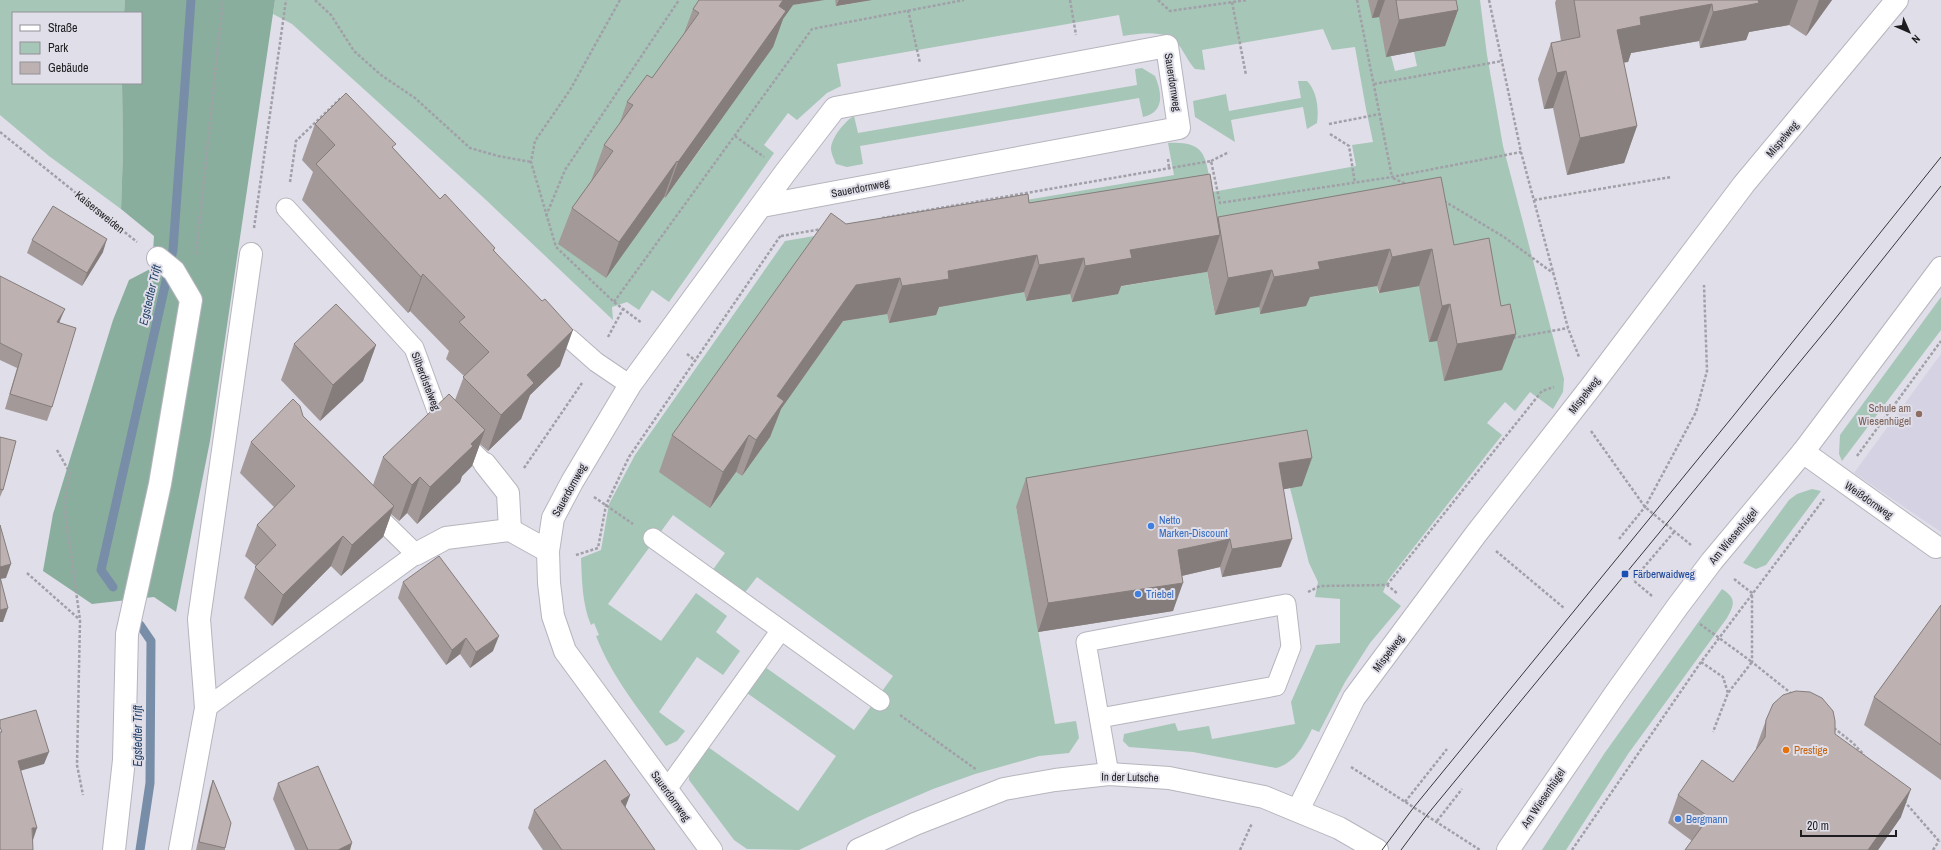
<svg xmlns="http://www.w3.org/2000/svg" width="1941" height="850" font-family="'Archivo Narrow',sans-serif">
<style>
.built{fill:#d5d2e3}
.green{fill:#a6c6b7;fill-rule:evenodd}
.forest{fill:#8aae9e}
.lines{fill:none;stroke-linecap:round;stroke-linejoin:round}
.stream{stroke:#788da7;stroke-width:9}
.lane-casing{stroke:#b6b5be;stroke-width:21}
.street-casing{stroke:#b6b5be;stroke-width:24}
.path{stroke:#a1a0a8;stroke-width:2.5;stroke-dasharray:3 2;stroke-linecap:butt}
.lane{stroke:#fff;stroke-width:19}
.street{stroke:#fff;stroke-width:22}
.tram{stroke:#36363a;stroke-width:1}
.wall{fill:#a39998}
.shaded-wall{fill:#847d7c}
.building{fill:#bdb2b1;stroke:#847d7c}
.education-dot{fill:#8d6e63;stroke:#e0dee8;stroke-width:1.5}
.shop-dot{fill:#3f7fe0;stroke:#e0dee8;stroke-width:1.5}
.transit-dot{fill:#1a4fb4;stroke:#e0dee8;stroke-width:1.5}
.food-dot{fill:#e8710a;stroke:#e0dee8;stroke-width:1.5}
.labels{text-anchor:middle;stroke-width:4;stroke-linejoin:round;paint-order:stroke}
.street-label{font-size:11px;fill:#1d1d20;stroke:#e0dee8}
.education-label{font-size:11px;fill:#785e54;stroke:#e0dee8;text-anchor:end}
.shop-label{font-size:11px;fill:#366cbe;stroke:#e0dee8;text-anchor:start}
.transit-label{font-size:11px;fill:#164399;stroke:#e0dee8;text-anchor:start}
.food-label{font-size:11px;fill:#c56008;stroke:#e0dee8;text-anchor:start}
.water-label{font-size:12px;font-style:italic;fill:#26466c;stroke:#e0dee8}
</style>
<rect width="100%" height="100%" fill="#e0dee8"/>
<polygon class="built" points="1941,354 1941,532 1854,473"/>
<g class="green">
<polygon points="0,0 125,0 124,13 13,13 13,83 122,83 123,151 121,209 49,156 0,115"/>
<path d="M275,0H722L654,191L665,198L707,140L698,133L793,5L824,0H835L837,6L872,0H1368L1392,14L1391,56L1395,71L1417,66L1414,52L1445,46L1427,0H1480L1487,55L1503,146L1564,379L1563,392L1553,409L1530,392L1515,411L1505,402L1487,423L1502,435L1388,580L1383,592L1401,606L1370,643L1345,682L1319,732L1312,729C1304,745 1295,763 1276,768L1193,752L1129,747L1123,741L1124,734L1175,723L1178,731L1209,726L1212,739L1295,724L1291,702L1316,645L1340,643V599L1315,597L1318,582L1309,563L1290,488L1016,507L1055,724L1076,721L1079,738L1069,753L1039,756L975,774L933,789L868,817L799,850L747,849L734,840L689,780V776L708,747L798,811L836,756L747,693L765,667L854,730L893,676L757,577L743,595L712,571L725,553L673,515L608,604L661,641L696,593L727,616L716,632L740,651L723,675L697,657L659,712L685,731L677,741L666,746C640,711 612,677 596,636L599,635L594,623L591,625C582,604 582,580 581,558L601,550L609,504L635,455L785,241L1174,175L1168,143C1209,141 1205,159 1212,192L1356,166L1352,145L1373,142L1366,109L1355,47L1332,50L1323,29L1202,50L1205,70L1195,69C1189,62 1186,56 1181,48C1169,28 1142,33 1123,36L1119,15L837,64L841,86L827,93L797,120L788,113L764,145L774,153L669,302L652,290L639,310L627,302L612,307L613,320L485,199L292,24L273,14ZM1197,211L1204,253L1476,275L1378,293L1377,286L1305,298L1260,314L1259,307L1215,315L1207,272L1117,287L1072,302L1070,294L1026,301L1024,292L934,307L935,315L889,323L887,314L843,321L764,432L770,437L742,476L736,472L710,508L855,257Z"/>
<path d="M1142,68L1155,76C1162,93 1165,112 1143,117L1139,98L860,146L863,164L847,167L836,164C834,159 831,153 831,148C832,137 845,121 854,116L858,133L1137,85L1135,69Z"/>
<path d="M1298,81H1307C1317,91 1319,109 1317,123L1307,129L1303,107L1231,120L1235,142L1195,117L1193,101L1226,94L1229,111L1301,98Z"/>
<polygon points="1941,297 1941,330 1842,461 1839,454 1840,435"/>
<polygon points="1812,489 1821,491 1766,565 1756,569 1743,563 1789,500 1797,494"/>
<path d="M1722,589C1736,598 1735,604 1727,618L1628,754L1566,850H1542L1604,754Z"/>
</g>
<polygon class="forest" points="125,0 275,0 210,441 176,612 154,597 92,604 43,571 53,514 113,320 129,280 152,268 154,236 121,209 123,151 122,83 141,83 141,13 124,13"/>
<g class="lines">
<g class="stream">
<polyline points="113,587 101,570 173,250 191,0"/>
<polyline points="140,850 150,783 151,641 140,625"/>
</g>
<defs>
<g id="lane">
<polyline points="286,208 414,348 440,419 485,464"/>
<polyline points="570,339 596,362 630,385"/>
<polyline points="653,538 880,701"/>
<polyline points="206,708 416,554 369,508"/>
<polyline points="1100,718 1276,686 1291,647 1286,604 1086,642 1109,774"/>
<polyline points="667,789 781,630"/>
</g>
<g id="street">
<polyline points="1803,452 1936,547"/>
<polyline points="485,464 508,493 510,530"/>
<polyline points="416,554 446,538 510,530 548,551"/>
<polyline points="1298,810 1354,698 1476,534 1590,388 1744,184 1897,0"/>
<polyline points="114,850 124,760 127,634 160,484 191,300 174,271 158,258"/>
<polyline points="180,850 206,708 199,619 251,254"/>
<polyline points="711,850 565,651 553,616 549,583 548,551 553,518 572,482 630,385 785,173 835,108 1167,46 1179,128 762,206"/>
<polyline points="858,850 915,824 1004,789 1055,780 1109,774 1169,778 1264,797 1339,828 1377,850"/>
<polyline points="1508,850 1615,694 1678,606 1712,561 1803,452 1941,268"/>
</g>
</defs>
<use href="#lane" class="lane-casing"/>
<use href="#street" class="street-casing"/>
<g class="path">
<polyline points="315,0 331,15 354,51 381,75 415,98 470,148 498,156 531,162"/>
<polyline points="620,0 570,90 535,141 531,162 556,247 614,302 642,323"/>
<polyline points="1070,0 1076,35"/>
<polyline points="1158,0 1170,11 1247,0"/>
<polyline points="1357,0 1392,177"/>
<polyline points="1489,0 1521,152 1568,328 1579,357"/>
<polyline points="1232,2 1246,75"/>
<polyline points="908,10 920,63"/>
<polyline points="1374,84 1502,61"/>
<polyline points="1329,124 1380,114"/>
<polyline points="0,132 137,242"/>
<polyline points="1330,134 1349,146 1355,183"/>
<polyline points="735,136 764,157"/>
<polyline points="1168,159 1169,168"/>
<polyline points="1211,161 1229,152"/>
<polyline points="1393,178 1408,185"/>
<polyline points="290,182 296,141 342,97"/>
<polyline points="1534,200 1671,177"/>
<polyline points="1444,201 1504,237 1553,273"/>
<polyline points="546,216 565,170 679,0"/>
<polyline points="882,218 1211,161 1220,203 1392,177 1521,152"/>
<polyline points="254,228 286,0"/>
<polyline points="781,236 822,229"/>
<polyline points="196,254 223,0"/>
<polyline points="614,302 812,29 964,0"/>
<polyline points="608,337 623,309"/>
<polyline points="1513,338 1568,328"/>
<polyline points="687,354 696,361"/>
<polyline points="1591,431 1645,507 1691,545"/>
<polyline points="57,450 70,473 64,504 80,620 77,765 83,795"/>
<polyline points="1857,456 1941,341"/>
<polyline points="524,468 582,383"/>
<polyline points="594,497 633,524"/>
<polyline points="1619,539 1645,507 1696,412 1707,371 1704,285"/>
<polyline points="1496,551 1564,608"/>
<polyline points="576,555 598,548 606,505 629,457 781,235"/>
<polyline points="27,573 79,619"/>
<polyline points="1734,579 1752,593 1752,662 1792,694"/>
<polyline points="1387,585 1542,391 1554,387"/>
<polyline points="1308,592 1320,586 1387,585 1398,594"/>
<polyline points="1652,596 1633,580 1674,532"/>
<polyline points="1700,624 1752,662 1728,693 1713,732"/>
<polyline points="1701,662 1723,677 1728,693"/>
<polyline points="900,715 977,770"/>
<polyline points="1834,728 1853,743 1864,755"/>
<polyline points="1351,767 1480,850"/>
<polyline points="1904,801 1939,841 1941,841"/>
<polyline points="1405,802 1447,749"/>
<polyline points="1437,821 1462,789"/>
<polyline points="1240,850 1252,823"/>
<polyline points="1572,850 1701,662 1824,499"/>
<polyline points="1933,850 1939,841"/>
</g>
<use href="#lane" class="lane"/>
<use href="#street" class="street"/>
<g class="tram">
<polyline points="1382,850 1414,807 1734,415 1941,157"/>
<polyline points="1401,850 1427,815 1831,324 1941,186"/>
</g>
</g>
<g class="wall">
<polygon points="835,0 872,0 836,6"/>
<polygon points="1368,0 1456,0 1458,10 1445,46 1386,57 1379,17 1372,18"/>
<polygon points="1556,0 1832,0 1806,36 1789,25 1749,32 1746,40 1700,48 1699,41 1631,53 1628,62 1623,62 1637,126 1624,163 1567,175 1553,108 1544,109 1538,79 1551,43 1561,41 1555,3"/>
<polygon points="793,5 783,19 773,47 665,198 664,197 606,278 558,244 572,208 591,181 604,145 619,125 627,102 652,78 683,36 693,9"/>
<polygon points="315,124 394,149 440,199 495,248 494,250 560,366 530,395 521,419 488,451 480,444 472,466 462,476 460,482 417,524 407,513 399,521 391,514 383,537 341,576 331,566 272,626 244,598 256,566 245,556 257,525 274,507 240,473 251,442 303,416 373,485 383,457 455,400 464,376 446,359 449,351 410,311 408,313 302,200 313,172 302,160"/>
<polygon points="1029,203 1217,217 1454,245 1502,370 1444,381 1437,341 1429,342 1419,286 1379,293 1377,286 1310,297 1306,306 1260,314 1259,307 1215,315 1207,271 1121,286 1118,294 1072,302 1070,294 1026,301 1024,292 939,307 936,315 889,323 887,314 843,321 781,409 770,437 742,476 736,472 710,508 659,472 672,435 846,224"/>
<polygon points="32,240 103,252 82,286 27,253"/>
<polygon points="0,276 60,323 52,407 47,421 5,409 17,368 0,360"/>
<polygon points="294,344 376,345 363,381 320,421 281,380"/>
<polygon points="0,437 3,490 0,497"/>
<polygon points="1026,478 1302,486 1283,489 1281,567 1222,577 1220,567 1182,576 1173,611 1038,632 1016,507"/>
<polygon points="403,582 493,651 470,668 460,654 446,665 398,598"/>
<polygon points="1941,605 1941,780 1864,725 1874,697"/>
<polygon points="1766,720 1835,734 1901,817 1878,850 1685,850 1692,841 1668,823 1678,795 1733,782 1756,750 1756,748"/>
<polygon points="213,780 225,848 225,850 196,850 210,788"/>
<polygon points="278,783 350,850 295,850 273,799"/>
<polygon points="630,795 625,807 655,850 543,850 528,828 534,810"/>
</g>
<g class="shaded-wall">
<polygon points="783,0 825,0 793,5 783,19 773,47 665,198 678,162"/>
<polygon points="839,0 872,0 836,6"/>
<polygon points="1378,0 1385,0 1379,17 1372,18"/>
<polygon points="1757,0 1798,0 1789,25 1749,32 1746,40 1700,48 1713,12"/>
<polygon points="1819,0 1832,0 1806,36"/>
<polygon points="1712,4 1699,41 1631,53 1628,62 1603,66 1617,30 1640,17"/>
<polygon points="1458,10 1445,46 1386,57 1399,20"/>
<polygon points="1566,71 1553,108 1544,109 1557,73"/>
<polygon points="1637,126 1624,163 1567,175 1580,138"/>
<polygon points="677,161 664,197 606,278 619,242"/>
<polygon points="1220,235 1207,272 1121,286 1118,294 1072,302 1085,266 1130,250"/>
<polygon points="107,239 103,252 82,286 87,273"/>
<polygon points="1390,249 1377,286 1310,297 1306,306 1260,314 1274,277 1318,262"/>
<polygon points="1432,249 1419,286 1379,293 1392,257"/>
<polygon points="1037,255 1024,292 939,307 936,315 889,323 902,286 948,271"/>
<polygon points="1084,258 1070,294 1026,301 1039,265"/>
<polygon points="1272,270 1259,307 1215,315 1228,278"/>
<polygon points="423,274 410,311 408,313 421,277"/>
<polygon points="900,278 887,314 843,321 781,409 770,437 742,476 756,440 777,396 856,285"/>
<polygon points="1450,304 1437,341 1429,342 1442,306"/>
<polygon points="65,309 59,323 57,322"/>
<polygon points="573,330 560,366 530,395 521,419 488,451 501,415 527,375"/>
<polygon points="1516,334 1502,370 1444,381 1457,344"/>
<polygon points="376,345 363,381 320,421 333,385"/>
<polygon points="485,430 472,466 462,476 460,482 417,524 430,487 471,444"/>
<polygon points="749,435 736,472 710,508 723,472"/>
<polygon points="1312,458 1302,486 1269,492 1279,463"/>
<polygon points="420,477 407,513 399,521 412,485"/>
<polygon points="394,506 383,537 341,576 352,545"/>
<polygon points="343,536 331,566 272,626 283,595"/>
<polygon points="1230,539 1220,567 1168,579 1178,550"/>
<polygon points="1292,539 1281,567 1222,577 1232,549"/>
<polygon points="11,564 6,578 0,579 0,567"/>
<polygon points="1183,583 1173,611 1038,632 1048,603"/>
<polygon points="8,608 3,622 0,622 0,610"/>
<polygon points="499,636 493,651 470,668 476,652"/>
<polygon points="466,638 460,654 446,665 452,650"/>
<polygon points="49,752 44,764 13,773 18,761"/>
<polygon points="1911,789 1901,817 1878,850 1868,850"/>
<polygon points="630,795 623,813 621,801"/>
<polygon points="32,828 37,828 33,840"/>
<polygon points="352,843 350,850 338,850"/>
</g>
<g class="building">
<polygon points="699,0 783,0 779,6 786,11 678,162 677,161 619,242 572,208 613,151 604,145 633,105 627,102 647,75 652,78 699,13 693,9"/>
<polygon points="1396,0 1456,0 1458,10 1399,20"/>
<polygon points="1574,0 1758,0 1759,3 1713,12 1712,4 1640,17 1641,25 1617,30 1637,126 1580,138 1566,71 1557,73 1551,43 1580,37"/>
<polygon points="346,93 396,144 392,147 440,199 445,194 495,248 493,250 542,301 545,299 573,330 527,375 534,383 501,415 463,377 489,352 459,322 465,317 423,274 421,277 316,164 335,145 315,124"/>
<polygon points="1210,174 1220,235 1130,250 1132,258 1085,266 1084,258 1039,265 1037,255 948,271 949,279 902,286 900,278 856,285 777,396 784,401 756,440 749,435 723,472 672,435 831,213 846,224 1028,194 1029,203"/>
<polygon points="1441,177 1454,245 1489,238 1501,306 1510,304 1516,334 1457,344 1450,304 1442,306 1432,249 1392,257 1390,249 1318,262 1320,269 1274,277 1272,270 1228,278 1218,217"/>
<polygon points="53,206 107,239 87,273 32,240"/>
<polygon points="0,276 65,309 57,322 76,328 52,407 10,394 22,354 0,343"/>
<polygon points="336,304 376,345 333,385 294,344"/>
<polygon points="449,394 485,430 471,444 473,446 430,487 420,477 412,485 383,457"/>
<polygon points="293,399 300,406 303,416 394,506 352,545 343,536 283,595 255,567 276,545 257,525 295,486 251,442"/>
<polygon points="1307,430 1312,458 1279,463 1292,539 1232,549 1230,539 1178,550 1183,583 1048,603 1026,478"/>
<polygon points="0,437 16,441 3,490 0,489"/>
<polygon points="0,525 11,564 0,567"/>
<polygon points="439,556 499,636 476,652 466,638 452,650 403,582"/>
<polygon points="0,577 8,608 0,610"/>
<polygon points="1941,605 1941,745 1874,697"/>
<polygon points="1796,691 1810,692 1822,698 1833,711 1835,721 1835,734 1911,789 1868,850 1685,850 1709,817 1678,795 1702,760 1733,782 1765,737 1766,720 1773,704 1783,695"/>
<polygon points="36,710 49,752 18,761 37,828 32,828 33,850 0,850 0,732 2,732 0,727 0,720"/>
<polygon points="605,760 630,795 621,801 655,850 562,850 534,810"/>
<polygon points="318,766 352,843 338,850 308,850 278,783"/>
<polygon points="213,780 231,823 225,848 199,842"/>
</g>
<circle class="education-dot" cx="1919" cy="414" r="4"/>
<g class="shop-dot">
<circle cx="1151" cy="526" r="4"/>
<circle cx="1138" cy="594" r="4"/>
<circle cx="1678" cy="819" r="4"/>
</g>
<rect class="transit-dot" x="1621" y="570" width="8" height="8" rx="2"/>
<circle class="food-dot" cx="1786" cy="750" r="4"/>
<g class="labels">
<g class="street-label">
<text transform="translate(1173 82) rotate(81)" y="4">Sauerdornweg</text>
<text transform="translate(1782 139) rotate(-50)" y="4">Mispelweg</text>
<text transform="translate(860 188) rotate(-11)" y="4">Sauerdornweg</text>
<text transform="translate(100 212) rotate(39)" y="4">Kaisersweiden</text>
<text transform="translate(426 381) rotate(69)" y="4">Silberdistelweg</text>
<text transform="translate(1584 395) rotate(-52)" y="4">Mispelweg</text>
<text transform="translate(569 490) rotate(-61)" y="4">Sauerdornweg</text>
<text transform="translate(1869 500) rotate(35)" y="4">Weißdornweg</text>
<text transform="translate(1733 536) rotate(-50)" y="4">Am Wiesenhügel</text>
<text transform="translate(1388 653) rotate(-53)" y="4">Mispelweg</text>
<text transform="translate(1130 777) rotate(1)" y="4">In der Lutsche</text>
<text transform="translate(671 796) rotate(54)" y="4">Sauerdornweg</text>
<text transform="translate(1543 798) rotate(-56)" y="4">Am Wiesenhügel</text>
</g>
<g class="education-label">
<text x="1911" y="412">Schule am<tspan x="1911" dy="13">Wiesenhügel</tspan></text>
</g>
<g class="shop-label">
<text x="1159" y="524">Netto<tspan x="1159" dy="13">Marken-Discount</tspan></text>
<text x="1146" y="598">Triebel</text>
<text x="1686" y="823">Bergmann</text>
</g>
<g class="transit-label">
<text x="1633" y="578">Färberwaidweg</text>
</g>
<g class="food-label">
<text x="1794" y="754">Prestige</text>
</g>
<g class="water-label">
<text transform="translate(150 295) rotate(-77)" y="4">Egstedter Trift</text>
<text transform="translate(138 736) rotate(-90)" y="4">Egstedter Trift</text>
</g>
</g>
<rect x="12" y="12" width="130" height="72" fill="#e0dee8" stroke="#929198"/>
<rect x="20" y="25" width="20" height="6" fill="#ffffff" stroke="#929198"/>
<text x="48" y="32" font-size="12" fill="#1d1d20">Straße</text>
<rect x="20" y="42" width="20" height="12" fill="#a6c6b7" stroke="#929198"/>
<text x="48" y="52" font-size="12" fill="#1d1d20">Park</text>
<rect x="20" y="62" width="20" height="12" fill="#bdb2b1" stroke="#929198"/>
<text x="48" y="72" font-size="12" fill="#1d1d20">Gebäude</text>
<g transform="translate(1909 32) rotate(135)" stroke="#e0dee8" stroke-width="3" paint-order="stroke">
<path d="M0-3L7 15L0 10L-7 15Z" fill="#1d1d20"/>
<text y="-6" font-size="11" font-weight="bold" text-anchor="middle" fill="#1d1d20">N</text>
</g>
<path d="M1801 830v6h95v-6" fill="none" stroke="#1d1d20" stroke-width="2"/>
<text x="1807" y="830" font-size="12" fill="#1d1d20" stroke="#e0dee8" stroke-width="3" paint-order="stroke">20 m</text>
</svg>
